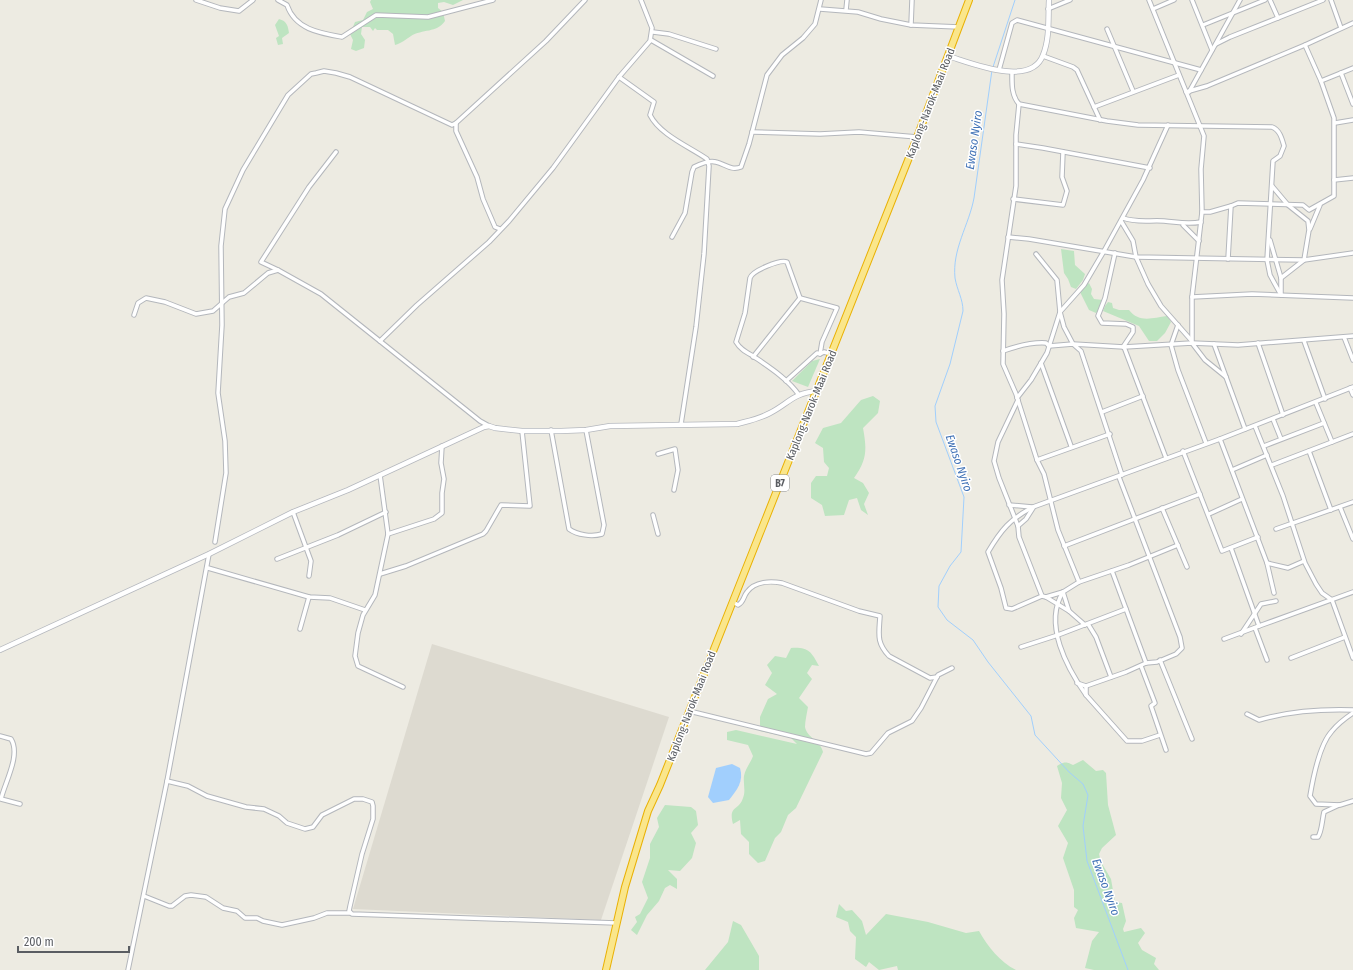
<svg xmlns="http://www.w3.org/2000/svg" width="1353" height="970" font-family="'Fira Sans Condensed',sans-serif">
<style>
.education{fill:#dddad0}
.green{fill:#bee4c1}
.water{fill:#a1cffd}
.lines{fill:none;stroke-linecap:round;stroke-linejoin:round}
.stream{stroke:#a1cffd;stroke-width:1}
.street-casing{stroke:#b4b7bc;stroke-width:5.5}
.secondary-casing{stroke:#b5b8be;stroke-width:6}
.highway-casing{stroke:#e9b105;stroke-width:8}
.street{stroke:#fff;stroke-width:3.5}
.secondary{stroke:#fff;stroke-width:4.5}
.highway{stroke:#fae68b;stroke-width:6}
.labels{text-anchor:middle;stroke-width:3;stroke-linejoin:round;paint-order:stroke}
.shield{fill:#fff;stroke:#8c8e91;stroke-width:1}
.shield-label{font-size:10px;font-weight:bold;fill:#5a5d62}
.street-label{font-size:11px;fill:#5a5d62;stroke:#fff}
.water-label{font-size:12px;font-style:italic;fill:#4273b7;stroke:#fff}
</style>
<rect width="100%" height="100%" fill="#edebe2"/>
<polygon class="education" points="432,644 669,717 601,920 353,909"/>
<g class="green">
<path d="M371,0H463L453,5L444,2L438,3V8L443,12L445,21C437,33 422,29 411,36C405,40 402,43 395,45L393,34L388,30H377L375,28L373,31L370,27H362L361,34L365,40L364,48L356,51L351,49L353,40L350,34L355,22L363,20L367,12L373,9L370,2Z"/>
<path d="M279,19C287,21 288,26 289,33L282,38L283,44L278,45L276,38L279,36L275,25Z"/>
<polygon points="1061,249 1074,251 1075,265 1085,274 1083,280 1076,289 1071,287 1068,279 1064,273"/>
<polygon points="1089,283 1092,289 1091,294 1094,299 1103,300 1100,310 1096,313 1089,310 1080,292 1087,284"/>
<path d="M1108,302L1112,303L1113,308L1119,310H1129C1139,323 1152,318 1167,316L1171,322L1165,333L1157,341H1149L1139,326L1103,311L1105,306Z"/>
<polygon points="820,359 808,387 792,381 812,361"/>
<path d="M873,396L880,401L878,413L863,428C867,450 867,460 854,478L863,483L869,493L864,504L868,515L861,510L857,498L849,500L844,515L825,516L822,505L811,498V483L816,476H827L829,468L824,462L823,448L815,443L823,428L841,423L861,400Z"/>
<path d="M791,648C808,647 811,651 819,666L812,665L807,673L812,679L799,698L808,707C807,713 805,721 805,727C807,738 821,741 823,752L796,808L788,815L781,832L775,838L765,861L758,863L749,854V842L741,834L740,820L733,824C728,805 739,811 743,798C746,791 743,783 744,776C745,769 751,762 753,756L748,745L727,740V732L736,730L797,744L791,738L760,731V717L768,699L777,694L765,685L772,673L767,665L775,656L786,658Z"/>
<path d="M1083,760L1096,771L1103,770L1106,773L1108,805L1116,835L1102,848L1099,854L1101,862L1111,879L1115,902L1122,903L1126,921L1123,929L1124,932L1141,928L1145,933L1138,943L1142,950L1156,958L1154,964L1159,970H1094L1085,968L1092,941L1099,932L1076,928L1074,918L1078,910L1074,907V890L1063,858L1068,843L1058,826L1067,810L1061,798L1062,783L1057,766C1063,762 1066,761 1073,765Z"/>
<polygon points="665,805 691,807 696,811 698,825 691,833 696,843 692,858 680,871 668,870 677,879 677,889 670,885 665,888 659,901 647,915 637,935 631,930 637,922 635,917 640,914 648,898 642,882 650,858 650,844 659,827 657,818"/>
<path d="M839,904L846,911L852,910L862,921L866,935L886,914L928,922L966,933L979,931C988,947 1000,962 1016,970H898L897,966L879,970L869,962L866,967L855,959L856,937L850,931L848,922L836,917Z"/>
<polygon points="733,921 741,925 759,956 759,970 705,970 728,942"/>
</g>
<path class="water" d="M732,764L740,768C744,781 737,790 729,800L713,803L708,797L716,768Z"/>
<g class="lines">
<g class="stream">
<polyline points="993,67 1015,0"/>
<path d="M992,70L974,198C969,225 952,249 955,278C957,290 963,299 963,311L950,364L935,406L936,422L964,497L961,552L950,566L939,586L938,607L947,620L973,640L988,662L1031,716L1035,735L1069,772L1083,784L1088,795L1083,826L1087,861L1128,970"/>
</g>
<defs>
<g id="street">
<polyline points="196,0 220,8 239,11 253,0"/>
<path d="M278,0L287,5C295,29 319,33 342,37L376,15L428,17L493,0"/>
<polyline points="1149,0 1204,136 1201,169 1202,212 1192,297 1192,343 1205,360 1226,377"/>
<polyline points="1192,0 1212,50"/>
<polyline points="1270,0 1278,18"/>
<polyline points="1331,0 1341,28"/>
<polyline points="820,9 858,12 881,19 911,25 959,27"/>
<polyline points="1048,9 1070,0"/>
<polyline points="1153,9 1174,0"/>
<polyline points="846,10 847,0"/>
<polyline points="911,25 912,0"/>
<polyline points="1203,25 1265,0"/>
<polyline points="1107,29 1133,91"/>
<polyline points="653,32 669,34 716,49"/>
<polyline points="651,40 713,76"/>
<polyline points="1216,44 1230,37 1323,0"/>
<polyline points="1043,56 1073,67 1077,70 1100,120"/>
<polyline points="999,70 1012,23 1017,20 1201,70"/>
<path d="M1012,72C1012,83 1011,95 1019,104L1107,121L1138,125L1272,127C1280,130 1282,139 1284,146L1280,156L1273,161L1267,260L1270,275L1281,295"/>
<polyline points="1341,73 1353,104"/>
<path d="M619,77L654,102L650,115C660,135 690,147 707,159L709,166L704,254L696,327L681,424"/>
<polyline points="1321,81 1353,68"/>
<polyline points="1186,92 1207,86 1305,45 1353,23"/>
<polyline points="1189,92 1240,0"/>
<polyline points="1019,104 1016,135 1016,186 1002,280 1004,314 1003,364 1016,394 1037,460 1044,474 1058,530 1079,582"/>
<polyline points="1094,107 1179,75"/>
<polyline points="456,123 546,41 585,0"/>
<polyline points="1335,123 1353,120"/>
<polyline points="752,132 820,134 859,132 917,137"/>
<polyline points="1016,144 1043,148 1150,168"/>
<polyline points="1334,180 1353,178"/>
<polyline points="1272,186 1288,205 1308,221 1309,230 1304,260 1281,278"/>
<polyline points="1013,199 1063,205 1067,191 1062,177 1063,152"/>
<polyline points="1202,212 1210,212 1231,206"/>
<path d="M1123,218C1136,223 1150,220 1164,221C1177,222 1187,225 1201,222"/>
<polyline points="1121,221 1133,241 1136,257 1148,284 1161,306 1191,340"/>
<polyline points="1183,225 1199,241"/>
<polyline points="1310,229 1320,205"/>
<path d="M672,237L685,213L692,172L694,167C700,164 709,160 716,162C725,164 731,171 741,167L749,144L767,75L782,55L803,38L815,24L821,0"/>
<polyline points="1008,237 1029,239 1136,257 1304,260 1353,253"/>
<polyline points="1270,240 1281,278 1281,294"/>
<polyline points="1115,253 1105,298 1098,316 1102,323 1126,324 1133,327 1133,332 1123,347"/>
<polyline points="1036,254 1057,280 1060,312 1064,327 1073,344 1081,351 1122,475"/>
<polyline points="1228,259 1231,206 1238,203 1303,205 1309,210 1334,196 1334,118 1321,81 1305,45"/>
<polyline points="278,270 261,262 309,187 336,152"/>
<polyline points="1192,297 1252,294 1353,298"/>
<polyline points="800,298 837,308 822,342 820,354"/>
<polyline points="134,315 138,303 146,298 165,302 196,314 213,311 229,297 244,293 268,273 278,270 321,294 480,421 489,426"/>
<polyline points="1178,325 1171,345 1178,370 1206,443"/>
<polyline points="1344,337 1353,360"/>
<polyline points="380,341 417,305 489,242 509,221 553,168 619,77 650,41 652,28 641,0"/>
<polyline points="1304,341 1325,399"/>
<polyline points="1258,343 1283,415"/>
<polyline points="1214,344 1245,429"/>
<polyline points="1124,347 1166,458"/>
<path d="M1003,351C1017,346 1031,342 1046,343L1049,346L1073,344L1124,347L1192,343L1238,345L1353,336"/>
<polyline points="753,357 800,298"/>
<polyline points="1041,363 1071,446"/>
<polyline points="786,381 817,353 820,354 824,352 831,354"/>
<polyline points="1350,388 1353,395"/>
<path d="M799,395C788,379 769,367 753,356C746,352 740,349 736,342L745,313L750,278C752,271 780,259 787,262L800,298"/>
<polyline points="1017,398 1031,380 1047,353 1060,312 1084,285 1104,251 1143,180 1168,125"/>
<polyline points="1018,400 998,442 994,461 999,478 1018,526 1019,537 1042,596 1046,597 1063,592 1079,582 1129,565 1178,545"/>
<polyline points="1102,412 1143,396"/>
<polyline points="1273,419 1281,439"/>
<polyline points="1255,426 1283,496 1305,563 1316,584 1322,593 1332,600 1353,658"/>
<path d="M551,430L569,529C577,535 592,537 602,534L604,525L586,430"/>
<polyline points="1220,439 1267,563 1288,568 1304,561"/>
<polyline points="1332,442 1353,434"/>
<polyline points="1264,446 1324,423"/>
<polyline points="1183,451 1222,551 1258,537"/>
<polyline points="1309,451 1331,510"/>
<polyline points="658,454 675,449 678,470 674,490"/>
<polyline points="1037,460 1110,434"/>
<polyline points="1272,465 1332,442 1316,403"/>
<polyline points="1232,470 1267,455"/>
<polyline points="380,475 388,534 375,595 363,615 358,633 355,656 358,666 403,687"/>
<polyline points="1009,505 1032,507"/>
<polyline points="1340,507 1353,539"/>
<polyline points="1162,508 1187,567"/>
<polyline points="293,512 311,561 309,576"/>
<polyline points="1209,514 1242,499"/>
<polyline points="653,515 658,534"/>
<polyline points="1018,526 1026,519 1033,508"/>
<polyline points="1276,529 1353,502"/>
<polyline points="388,534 434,519 442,513 442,493 444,479 441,463 442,446"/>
<polyline points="215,542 226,473 225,441 218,393 222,325 221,246 225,209 243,170 288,95 311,74 316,73 324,71 336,73 350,77 452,125 456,123 456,131 477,177 483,199 495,227 500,229"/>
<polyline points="1064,546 1200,494"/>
<polyline points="1231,548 1259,626 1353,592"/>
<polyline points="277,559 338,535 386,512"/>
<polyline points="1267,563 1274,593"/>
<polyline points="208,568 309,597 330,598 365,610"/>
<polyline points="1112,571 1146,663"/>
<polyline points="380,574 406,566 483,534 486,531 501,505 530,506 522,431"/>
<path d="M1063,592C1043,624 1067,668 1086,695"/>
<polyline points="1063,592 1069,611 1085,625"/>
<path d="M1042,596L1012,609L1006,608L1001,588L988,552C1001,530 1010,519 1033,507L1220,439L1353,387"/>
<polyline points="1046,597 1069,611"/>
<path d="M733,602L738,605C744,602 743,597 747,592C755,581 771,581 782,583L859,611L880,616C879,634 876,642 889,656L930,678L937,677"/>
<polyline points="1088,624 1096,637 1111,677"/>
<polyline points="1255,628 1267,660"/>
<polyline points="300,629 309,597"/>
<polyline points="1241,634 1261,604 1276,601"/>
<polyline points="1224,639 1259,626"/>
<polyline points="1021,647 1058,635 1126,609"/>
<polyline points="1291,658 1345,637"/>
<polyline points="1160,660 1192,739"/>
<polyline points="1141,666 1155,703 1151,706 1166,750"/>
<polyline points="1077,683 1086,686 1126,672 1146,663 1157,662 1176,654 1182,648 1180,637 1119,477"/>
<polyline points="1086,686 1086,695 1127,741 1142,741 1160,735"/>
<polyline points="689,711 866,754 871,753 888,733 912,721 921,708 938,675 952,668"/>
<path d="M1353,713C1347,717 1337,725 1332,731C1319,745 1313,778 1310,796L1316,804L1340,805L1353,801"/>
<path d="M1247,714L1259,720C1290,711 1321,709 1353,710"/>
<path d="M0,736L11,739C21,755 5,782 1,799L20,804"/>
<polyline points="167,781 188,786 207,796 246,807 264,809 279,816 287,823 305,829 313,827 322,815 354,799 363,799 372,802 373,806 373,819 362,854 350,906 349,911 352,914 616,923"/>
<path d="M1313,837H1318C1322,831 1322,820 1324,812L1339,805"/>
<polyline points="144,896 169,906 172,906 185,896 191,895 206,897 223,908 237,911 245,918 257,918 263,921 282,925 314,918 327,913 350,913"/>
<polyline points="128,970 167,781 209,554"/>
</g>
<g id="secondary">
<path d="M948,56C971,63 1031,88 1043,55C1050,38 1048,18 1049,0"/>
<path d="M0,650L209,554L293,512L348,490L484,427L489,426L495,428L522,431H561L586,430L610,426L737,424C748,421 759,419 770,413C788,404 793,393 817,391"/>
</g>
<polyline id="highway" points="606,970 625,887 648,811 660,785 916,140 969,0"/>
</defs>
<use href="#street" class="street-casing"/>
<use href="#secondary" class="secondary-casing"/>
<use href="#highway" class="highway-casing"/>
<use href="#street" class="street"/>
<use href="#secondary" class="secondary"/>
<use href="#highway" class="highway"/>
</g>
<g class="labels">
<rect class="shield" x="771" y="475" width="18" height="16" rx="3"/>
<g class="shield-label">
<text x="780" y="487">B7</text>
</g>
<g class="street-label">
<text transform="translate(930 103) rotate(-69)" y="4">Kaplong-Narok-Maai Road</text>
<text transform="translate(811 405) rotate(-68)" y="4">Kaplong-Narok-Maai Road</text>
<text transform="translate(691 706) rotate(-69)" y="4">Kaplong-Narok-Maai Road</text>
</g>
<g class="water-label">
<text transform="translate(974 140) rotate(-82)" y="4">Ewaso Nyiro</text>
<text transform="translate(959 463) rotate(71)" y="4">Ewaso Nyiro</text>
<text transform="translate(1106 887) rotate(70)" y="4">Ewaso Nyiro</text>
</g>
</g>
<path d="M18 946v6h111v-6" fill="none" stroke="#5a5d62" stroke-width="2"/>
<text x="24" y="946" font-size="12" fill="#5a5d62" stroke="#ffffff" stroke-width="3" paint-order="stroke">200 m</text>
</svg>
